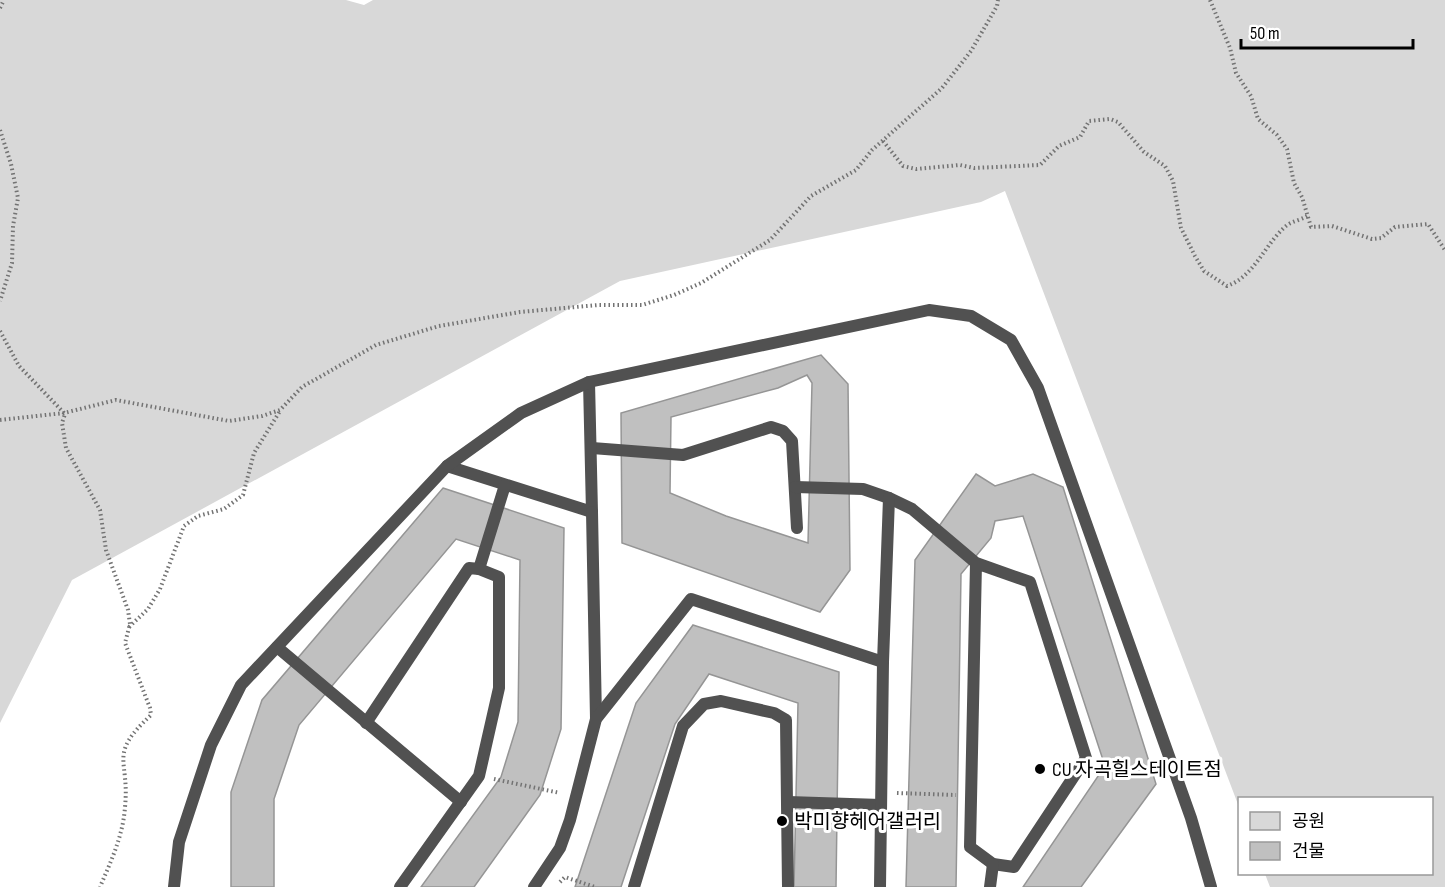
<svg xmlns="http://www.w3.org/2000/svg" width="1445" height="887" font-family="'Sofia Sans Condensed','Noto Sans KR',sans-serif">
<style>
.green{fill:#d8d8d8}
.building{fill:#c0c0c0;stroke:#959595;stroke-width:1.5;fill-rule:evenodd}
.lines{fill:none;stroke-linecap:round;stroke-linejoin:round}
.path{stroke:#737373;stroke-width:4;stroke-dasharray:1.5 3;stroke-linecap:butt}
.lane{stroke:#515151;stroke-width:12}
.poi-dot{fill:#000;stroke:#fff;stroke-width:2}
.labels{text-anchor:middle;stroke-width:6;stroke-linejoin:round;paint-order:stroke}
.poi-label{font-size:20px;fill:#000;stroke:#fff;text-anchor:start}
</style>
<rect width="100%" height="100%" fill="#fff"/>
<polygon class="green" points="0,0 346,0 364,5 373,0 1445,0 1445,887 1270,887 1265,874 1432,874 1432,798 1240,798 1239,807 1005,191 981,202 620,281 72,580 0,723"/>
<g class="building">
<path d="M821,355L848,384L850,570L820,612L622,543L621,413ZM807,375L812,383L808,543L726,516L670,493L671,417L778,388Z"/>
<polygon points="976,474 995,486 1033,474 1063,487 1156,784 1081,887 1023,887 1105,766 1023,516 995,521 991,538 961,574 956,887 906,887 915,560"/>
<polygon points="443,488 564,528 561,729 540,795 474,887 421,887 501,777 518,722 520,560 456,539 299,725 274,799 274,887 231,887 231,792 262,700"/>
<polygon points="693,625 839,672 836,887 794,887 798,703 709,674 675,724 621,887 575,887 636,703"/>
</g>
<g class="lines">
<g class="path">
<polyline points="1210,0 1230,48 1236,73 1251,96 1258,119 1277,135 1287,149 1294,183 1302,197 1311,227 1332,226 1372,239 1381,238 1395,227 1428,224 1445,250"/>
<polyline points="0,8 4,0"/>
<polyline points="0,130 11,164 18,198 13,226 12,263 0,301"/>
<path d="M883,141L903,166L916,169L960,165L974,168L1040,165L1059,146L1080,137L1089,121L1110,119L1118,122L1144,152L1165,166L1173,181L1181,228L1195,256L1204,271L1227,286C1255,276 1264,245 1286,226C1292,221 1301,220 1307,216"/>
<path d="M0,331L19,366L65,414L62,423L66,448L100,510L106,550L128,610L130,624L125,643L150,708L151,715C107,756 130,758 125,807C123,836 111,861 100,887"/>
<polyline points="0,420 64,413 116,400 229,421 262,416 280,410 302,387 376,345 439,326 520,312 598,305 642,305 674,295 701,283 770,240 811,196 856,170 872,150 942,88 971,51 997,6 998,0"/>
<polyline points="129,627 148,609 160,589 184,526 198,516 224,509 243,495 254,453 280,411"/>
<polyline points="494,779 560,793"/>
<polyline points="897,793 956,795"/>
<polyline points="560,882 565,877 595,887"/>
</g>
<g class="lane">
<polyline points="592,448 683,455 771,427 783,431 792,441 797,528"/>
<polyline points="447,466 592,512 589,382"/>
<polyline points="795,487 863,489 889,498 912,509 976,563 1030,582 1086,758 1014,867 993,864 970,847 976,563"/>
<polyline points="592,512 596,719"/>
<polyline points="479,569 505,485"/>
<polyline points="277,647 461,802"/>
<polyline points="366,723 469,568 479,569 499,577 499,688 479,776 400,887"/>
<polyline points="788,802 881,805"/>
<polyline points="174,887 179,842 211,745 241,685 447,466 521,413 589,382 929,310 971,316 1011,340 1038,388 1191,818 1211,887"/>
<polyline points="534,887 560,848 570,820 596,719 691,599 883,662"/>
<polyline points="634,887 683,726 704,704 721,701 774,713 786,720 788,887"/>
<polyline points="880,887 883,662 889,498"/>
<polyline points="990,887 993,864"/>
</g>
</g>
<g class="poi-dot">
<circle cx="1040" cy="769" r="6"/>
<circle cx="782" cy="821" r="6"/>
</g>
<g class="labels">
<g class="poi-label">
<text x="1052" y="776">CU 자곡힐스테이트점</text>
<text x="794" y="828">박미향헤어갤러리</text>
</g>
</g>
<rect x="1238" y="797" width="195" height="78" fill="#ffffff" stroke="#999999" stroke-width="1.5"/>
<rect x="1250" y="812" width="30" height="18" fill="#d8d8d8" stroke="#999999" stroke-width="1.5"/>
<text x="1292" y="827" font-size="18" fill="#000000">공원</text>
<rect x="1250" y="842" width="30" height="18" fill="#c0c0c0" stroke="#999999" stroke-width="1.5"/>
<text x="1292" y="857" font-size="18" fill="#000000">건물</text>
<path d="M1241 39v9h172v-9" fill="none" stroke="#000000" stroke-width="3"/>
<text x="1250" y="39" font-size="18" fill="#000000" stroke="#ffffff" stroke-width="4.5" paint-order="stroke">50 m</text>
</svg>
